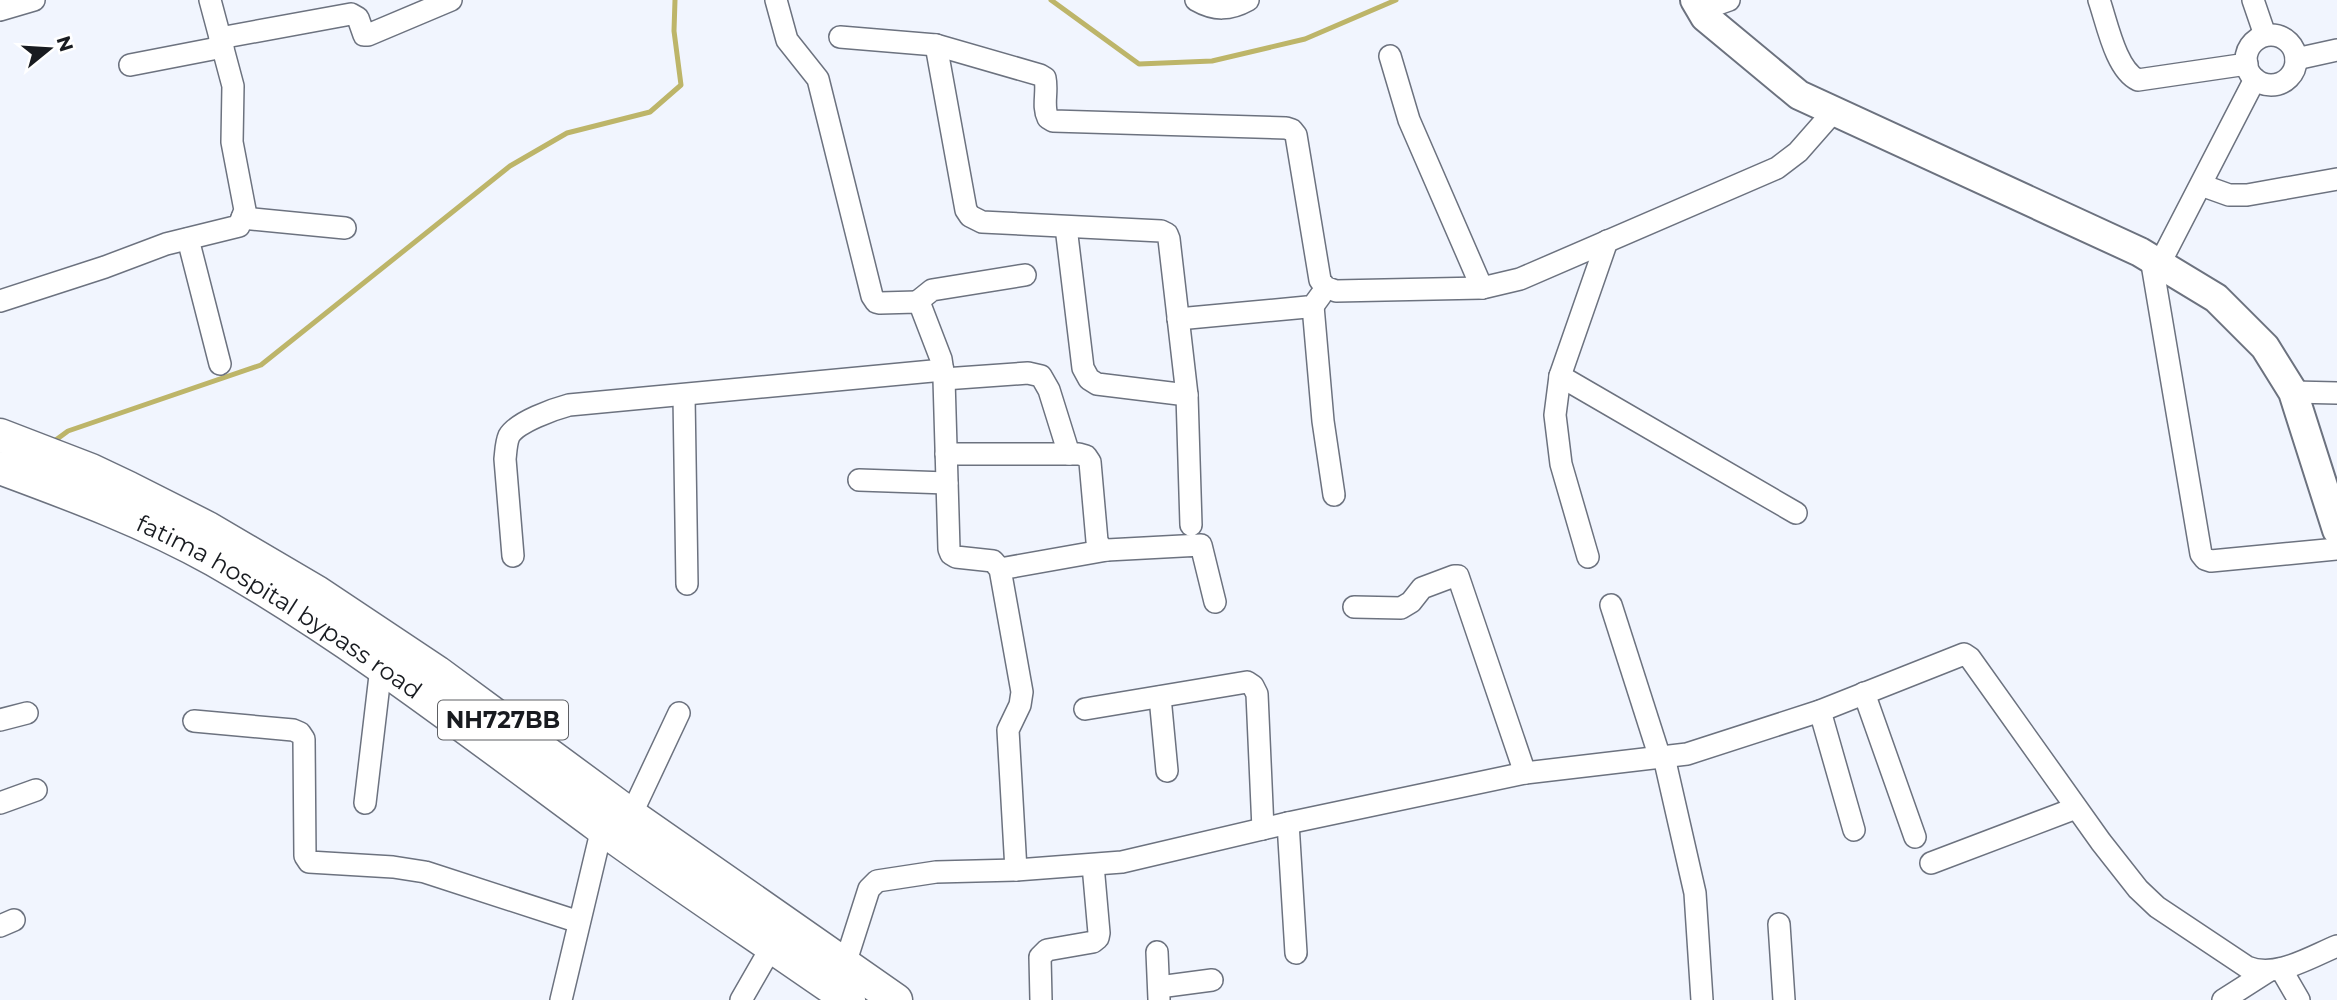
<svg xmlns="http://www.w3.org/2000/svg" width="2337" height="1000" font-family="Montserrat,sans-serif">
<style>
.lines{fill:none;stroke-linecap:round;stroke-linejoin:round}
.stream{stroke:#bdb569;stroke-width:5}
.minor-casing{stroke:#6c727f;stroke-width:24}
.major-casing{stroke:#6c727f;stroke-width:32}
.highway-casing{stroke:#6c727f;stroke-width:35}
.minor{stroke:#fff;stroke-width:21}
.major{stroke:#fff;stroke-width:28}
.highway{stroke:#fff;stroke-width:32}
.labels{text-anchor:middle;stroke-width:5;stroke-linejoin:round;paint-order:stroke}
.shield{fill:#fff;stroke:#5d5f63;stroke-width:2}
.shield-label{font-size:23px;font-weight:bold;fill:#181b20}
.street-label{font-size:24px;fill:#181b20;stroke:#fff}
</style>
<rect width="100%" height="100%" fill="#f1f5fe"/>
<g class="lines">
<g class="stream">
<polyline points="1051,0 1139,64 1212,61 1305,39 1396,0"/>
<polyline points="53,442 68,431 261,365 510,166 567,133 650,112 681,85 674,31 675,0"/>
</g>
<defs>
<g id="minor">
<polyline points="776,0 787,40 818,79 872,296 876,302 880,303 917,302 921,307 941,359 944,379 949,549 951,554 956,557 993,561 1000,569 1022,692 1020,705 1008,730 1016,870"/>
<path d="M1196,0C1215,11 1230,10 1248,0"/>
<path d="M2099,0C2107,23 2116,70 2138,80L2247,64"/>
<polyline points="2253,0 2265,35"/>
<polyline points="0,10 34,0"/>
<polyline points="1701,10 1729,0"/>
<circle cx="2271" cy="60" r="25"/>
<path d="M840,37L936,45L1040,75L1045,78C1048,92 1042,106 1048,118L1053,121L1286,128L1292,130L1296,135L1320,280L1325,287L1336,291L1482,288L1520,279L1777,168L1798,152L1834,111"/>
<polyline points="220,38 351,14 358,18 364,35 368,35 451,0"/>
<polyline points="936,45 966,210 970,216 982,222 1161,231 1167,234 1169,239 1187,395 1191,525"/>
<polyline points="1390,56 1409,120 1482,288"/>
<polyline points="2296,59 2337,50"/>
<polyline points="130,65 223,47"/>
<polyline points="2201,185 2229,195 2247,195 2337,179"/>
<polyline points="242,218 345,228"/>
<polyline points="1066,227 1083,368 1089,379 1097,384 1187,395"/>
<polyline points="188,239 220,364"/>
<polyline points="2151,258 2201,554 2205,559 2211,561 2337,549"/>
<polyline points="2160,263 2255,79"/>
<polyline points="0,301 105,267 166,244 239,226 245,210 232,142 233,86 210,0"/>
<polyline points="917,302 932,290 1025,275"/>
<polyline points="1313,306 1323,421 1334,495"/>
<polyline points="1178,319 1307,307 1313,306 1321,295"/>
<polyline points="1560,376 1796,513"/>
<polyline points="944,379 1028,373 1041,376 1049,390 1069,454"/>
<polyline points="2293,392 2337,393"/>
<polyline points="684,396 687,584"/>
<polyline points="946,454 1079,454 1086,456 1090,462 1097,541 1101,548 1107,550 1201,545 1215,602"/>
<polyline points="859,480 947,483"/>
<path d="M513,556L505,459C506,451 506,443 509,436C517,422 554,409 569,405L943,370"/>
<polyline points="1588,557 1561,464 1555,415 1560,376 1607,241"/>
<polyline points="1000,569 1107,550"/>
<polyline points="1611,605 1660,758"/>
<polyline points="1354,607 1401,608 1411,602 1422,588 1454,576 1458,576 1525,773"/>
<polyline points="1864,693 1915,837"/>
<polyline points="1160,697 1167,771"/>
<polyline points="1085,709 1247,682 1253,686 1257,694 1263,829"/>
<polyline points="1820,711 1854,830"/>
<polyline points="0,720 27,713"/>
<polyline points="194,721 293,730 300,733 304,739 305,856 309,862 393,867 425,872 579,922"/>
<polyline points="1664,757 1695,893 1702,1000"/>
<polyline points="0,803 36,790"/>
<polyline points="365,803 381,667"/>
<polyline points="631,815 679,713"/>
<polyline points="1288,823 1296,953"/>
<polyline points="1931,863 2076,808"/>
<polyline points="1779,924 1784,1000"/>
<polyline points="0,926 14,920"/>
<polyline points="1157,952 1159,999"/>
<path d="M845,964L869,889L877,881L936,872L1016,870L1122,862L1288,823L1525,773L1687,754L1820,711L1964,654L1970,658L2101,842L2138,889L2157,907L2247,967C2276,979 2310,957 2337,946"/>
<polyline points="2281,969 2299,1000"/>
<polyline points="1159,987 1212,980"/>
<polyline points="561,1000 602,828"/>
<polyline points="741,1000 772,946"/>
<polyline points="1041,1000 1040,957 1047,950 1093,942 1098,938 1099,933 1093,865"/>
<polyline points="2223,1000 2267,972"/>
</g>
<polyline id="major" points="1695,0 1705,17 1799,95 2140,252 2216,298 2265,347 2293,392 2337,530"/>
<g id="highway">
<polyline points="0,435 91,470 129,488 208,528 317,592 437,672 631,815 896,1000"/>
<path id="s1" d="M0,468C73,495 146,522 214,560C349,637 472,733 597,825C679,885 765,941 849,1000"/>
</g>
</defs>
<use href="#minor" class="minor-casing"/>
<use href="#major" class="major-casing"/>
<use href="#highway" class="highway-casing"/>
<use href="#minor" class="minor"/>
<use href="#major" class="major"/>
<use href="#highway" class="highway"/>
</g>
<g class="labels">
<rect class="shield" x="438" y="700.5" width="130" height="39" rx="5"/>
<g class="shield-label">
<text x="503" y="728">NH727BB</text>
</g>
<g class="street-label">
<text dy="8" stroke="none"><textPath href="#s1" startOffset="313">fatima hospital bypass road</textPath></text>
</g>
</g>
<g transform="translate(49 49) rotate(72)" stroke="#ffffff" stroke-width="5" paint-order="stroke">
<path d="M0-5L12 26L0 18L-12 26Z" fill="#181b20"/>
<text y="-10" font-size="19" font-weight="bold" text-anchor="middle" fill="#181b20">N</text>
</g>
</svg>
